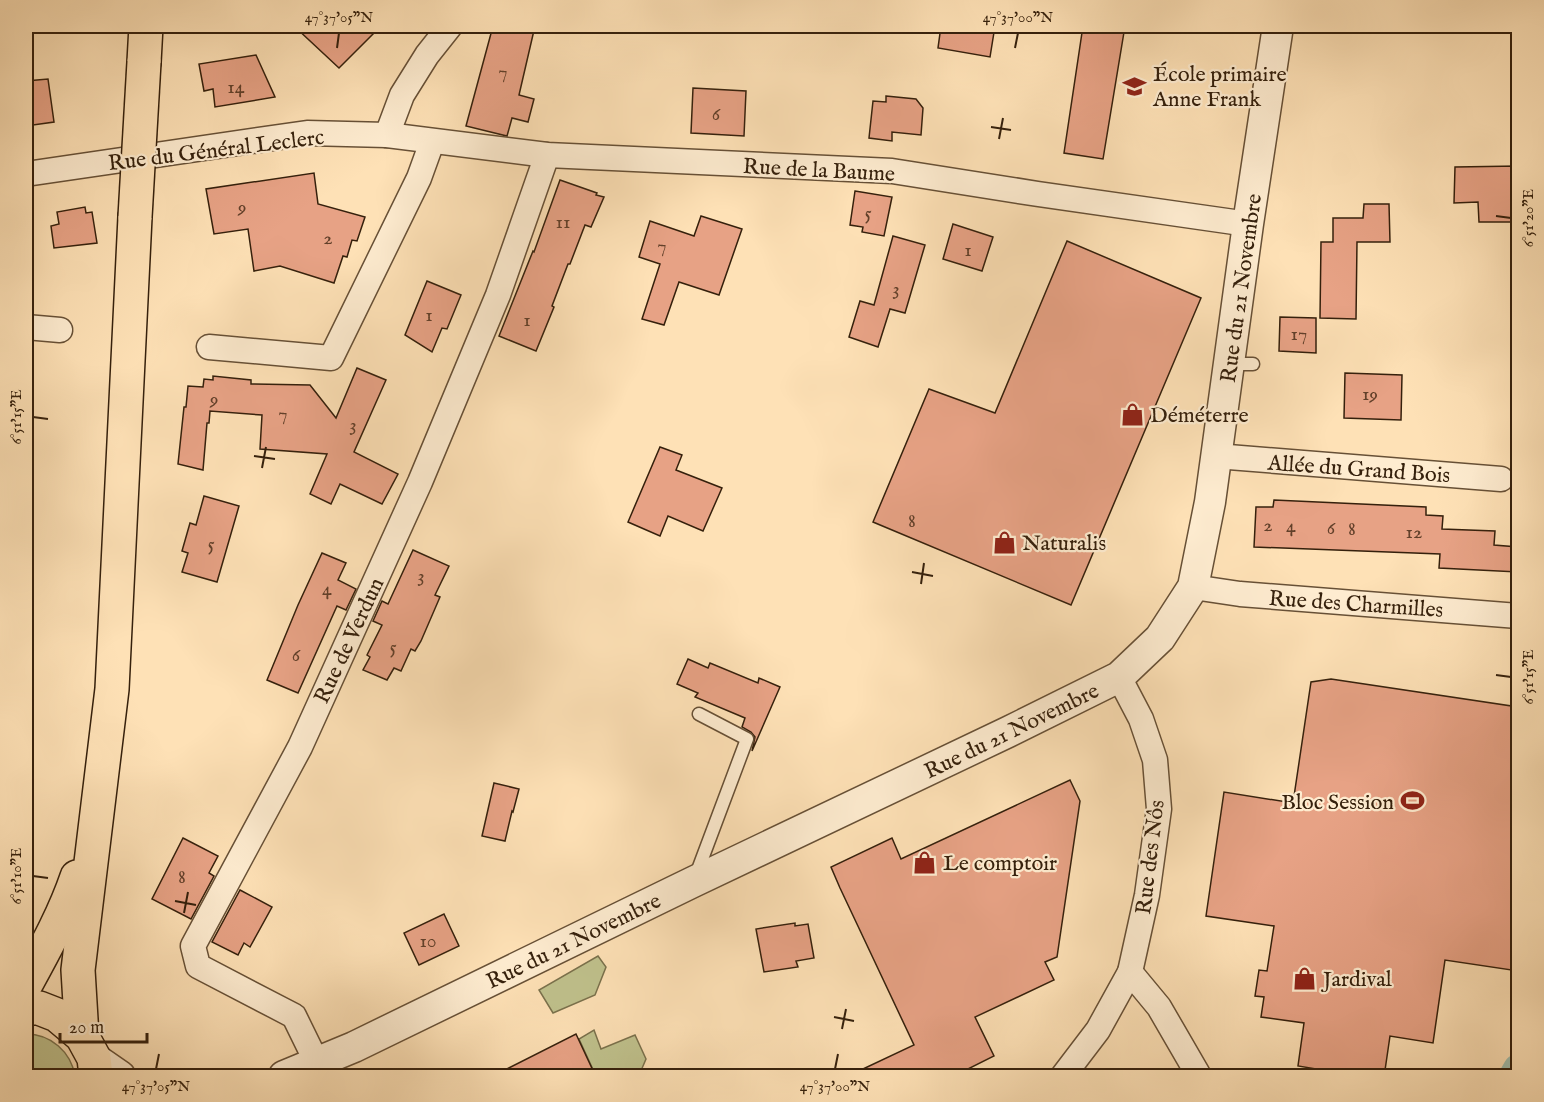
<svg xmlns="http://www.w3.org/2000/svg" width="1544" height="1102" font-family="'IM FELL English',serif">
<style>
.green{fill:#c0c28d;stroke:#7a714c;stroke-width:1.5}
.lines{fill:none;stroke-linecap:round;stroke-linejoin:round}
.canal{stroke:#a0beae;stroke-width:30}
.building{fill:#e7a285;stroke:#35200c;stroke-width:1.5}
.service-casing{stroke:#675036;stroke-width:15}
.minor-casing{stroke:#675036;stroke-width:27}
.tertiary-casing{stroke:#675036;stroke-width:33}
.primary-casing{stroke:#35200c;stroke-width:36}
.service{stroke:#feecd0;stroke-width:12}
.minor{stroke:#feecd0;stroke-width:24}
.tertiary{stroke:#feecd0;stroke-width:30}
.primary{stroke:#fee1b6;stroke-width:33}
.primary-bridge-casing{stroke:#35200c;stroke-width:36;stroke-linecap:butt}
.primary-bridge{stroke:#fee1b6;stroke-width:33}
.ticks{fill:none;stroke:#35200c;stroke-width:2}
.labels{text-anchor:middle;stroke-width:4.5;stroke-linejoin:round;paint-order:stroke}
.number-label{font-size:20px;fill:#62402a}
.poi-label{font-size:22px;fill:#35200c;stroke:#feecd0;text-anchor:start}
.street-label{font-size:22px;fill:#35200c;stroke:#feecd0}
.neatline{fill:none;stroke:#35200c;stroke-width:2}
.ticks-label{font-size:15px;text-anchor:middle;fill:#35200c}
</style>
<rect width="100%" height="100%" fill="#fee1b6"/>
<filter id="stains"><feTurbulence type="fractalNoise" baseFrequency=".00333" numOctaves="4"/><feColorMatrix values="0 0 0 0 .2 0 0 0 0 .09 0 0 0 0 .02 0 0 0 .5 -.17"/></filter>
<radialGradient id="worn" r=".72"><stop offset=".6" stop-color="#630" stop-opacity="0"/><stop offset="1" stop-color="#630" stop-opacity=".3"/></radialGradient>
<g class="green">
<polygon points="598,956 606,967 595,995 553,1013 539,990"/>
<polygon points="594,1030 601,1049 635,1035 646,1059 640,1073 632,1076 596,1076 579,1039"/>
<path d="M26,1034C51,1034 71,1052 75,1076H26Z"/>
</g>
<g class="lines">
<polyline class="canal" points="1514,1076 1518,1069"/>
</g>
<g class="building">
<polygon points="294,26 381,26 339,68"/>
<polygon points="493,26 535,26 519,95 534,99 528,122 512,118 507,136 466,126"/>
<polygon points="941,26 995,26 990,57 938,48"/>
<polygon points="1083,26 1125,26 1103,159 1064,153"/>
<polygon points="256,55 275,97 215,107 213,89 204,91 199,64"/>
<polygon points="48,79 54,122 26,126 26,81"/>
<polygon points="693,88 746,91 744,136 691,133"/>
<polygon points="886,96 916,99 923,108 921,135 892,132 892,141 869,138 873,101 886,102"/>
<polygon points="1518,166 1518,210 1515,210 1514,222 1479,222 1478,202 1454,203 1455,167"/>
<polygon points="314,173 318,204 365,217 357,241 352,240 347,257 343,256 334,283 280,266 254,271 248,229 214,234 206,189"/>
<polygon points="560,180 597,193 596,195 604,197 591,227 585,225 570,264 568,264 552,306 554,307 536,351 499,336 533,251 534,252"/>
<polygon points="855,191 892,197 884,236 862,232 863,227 850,225"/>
<polygon points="1364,204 1389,204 1390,242 1357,242 1356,319 1320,318 1321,242 1333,242 1333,218 1363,218"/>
<polygon points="85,207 86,213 92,212 97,243 54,248 51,226 59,224 57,212"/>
<polygon points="701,216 742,229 719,295 679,282 664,325 642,319 660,264 639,257 650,221 694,236"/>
<polygon points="953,224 993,237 982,271 943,259"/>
<polygon points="893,236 925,245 905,313 890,309 878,347 849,337 860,301 874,305"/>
<polygon points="1067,241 1201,298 1071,605 873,522 929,389 995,413"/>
<polygon points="427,281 461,295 447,329 442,328 432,352 405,335"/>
<polygon points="1280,317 1316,318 1316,353 1279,351"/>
<polygon points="357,368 386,380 354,452 398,474 382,504 340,484 331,504 310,494 327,454 260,449 262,415 210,411 209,423 207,423 203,470 178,464 184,407 186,407 188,386 203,387 204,379 213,380 213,376 251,380 251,384 310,385 336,418"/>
<polygon points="1345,373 1402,375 1401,420 1344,418"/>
<polygon points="660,447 682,455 676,470 722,488 703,531 668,516 660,536 628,522"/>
<polygon points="204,496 239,506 217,582 182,572 188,553 182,551 190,523 196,525"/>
<polygon points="1274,500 1426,507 1426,515 1443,516 1442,529 1495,531 1494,545 1518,547 1518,572 1439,568 1440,554 1254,547 1256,507 1273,507"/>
<polygon points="413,550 449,566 435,595 440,597 421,641 415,651 411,649 401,671 394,668 387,680 363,670 370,657 367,655 382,625 373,621 382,601 388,604"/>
<polygon points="322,553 346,563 338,580 356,589 346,610 337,606 298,693 267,680 298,605"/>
<polygon points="688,659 708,668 710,663 758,683 759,678 780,687 752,751 755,737 751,732 742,727 745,718 695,697 698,693 677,684"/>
<polygon points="1331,679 1518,707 1518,971 1445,960 1433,1043 1390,1036 1384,1077 1364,1077 1298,1066 1304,1023 1261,1017 1264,997 1255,996 1259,970 1267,971 1274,926 1206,916 1224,792 1293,803 1311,682"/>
<polygon points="1070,780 1080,801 1057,957 1045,962 1054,980 975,1017 994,1056 952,1077 846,1077 914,1045 840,888 831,867 892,838 901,859"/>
<polygon points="494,783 519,789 513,812 512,811 505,841 482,836"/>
<polygon points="183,838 218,856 209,873 214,876 191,919 152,899"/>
<polygon points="240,890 272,907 250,947 244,943 238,955 212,942"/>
<polygon points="444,914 459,946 419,965 404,933"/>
<polygon points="795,923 795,926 808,924 814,958 796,961 798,967 764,972 756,929"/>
<polygon points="576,1034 596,1077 491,1077"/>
</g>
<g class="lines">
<defs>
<g id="service">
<polyline points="1230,364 1253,364"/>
<polyline points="696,875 747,739 699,714"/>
</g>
<g id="minor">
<polyline points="387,135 402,95 427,55 450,26"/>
<polyline points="26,174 307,133 387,135 547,155 892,171 1038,194 1248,224"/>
<polyline points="26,327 60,330"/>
<polyline points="209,347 331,358 419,178 432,142"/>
<polyline points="1216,456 1501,479"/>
<polyline points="1193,587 1240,594 1518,616"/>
<polyline points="1130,972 1159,1007 1199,1076"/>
<polyline points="317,1063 294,1016 198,966 193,946 300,747 420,482 498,295 547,155"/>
<polyline points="1063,1076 1098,1030 1130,972 1147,895 1159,809 1155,760 1141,719 1119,677"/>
</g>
<g id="tertiary">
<polyline points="94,1058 120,1076"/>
<polyline points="284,1076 354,1047 693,882 1008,732 1119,677 1160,638 1193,587 1210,502 1248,224 1278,26"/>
</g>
<g id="primary">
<polyline points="144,62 146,26"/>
<path d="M26,984C45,949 64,915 77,877"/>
<polyline points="26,1008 39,1008 57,1015 82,1036 94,1058 96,1076"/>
<polyline points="82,1036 78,970 112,689 135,217"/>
</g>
</defs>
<use href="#service" class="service-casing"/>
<use href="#minor" class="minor-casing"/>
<use href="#tertiary" class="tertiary-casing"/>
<use href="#primary" class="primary-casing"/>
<use href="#service" class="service"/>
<use href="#minor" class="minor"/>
<use href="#tertiary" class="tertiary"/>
<use href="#primary" class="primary"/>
<defs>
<polyline id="primary-bridge" points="135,217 144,62"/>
</defs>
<use href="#primary-bridge" class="primary-bridge-casing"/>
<use href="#primary-bridge" class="primary-bridge"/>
</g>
<path class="ticks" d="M337,48L339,33M1015,48L1018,33M991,127L1011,130M999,139L1003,118M1496,216L1511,218M33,417L48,419M254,456L275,459M262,468L266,447M912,572L933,576M921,584L924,563M1496,675L1511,677M33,876L48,878M175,901L196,905M184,913L188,892M834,1017L854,1021M842,1029L846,1009M156,1069L159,1054M835,1069L838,1054"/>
<defs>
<symbol id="school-bare" viewBox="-9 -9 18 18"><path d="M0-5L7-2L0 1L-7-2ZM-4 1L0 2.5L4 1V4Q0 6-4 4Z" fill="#8f2418" stroke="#feecd0" stroke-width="2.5" paint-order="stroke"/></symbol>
<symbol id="shop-bare" viewBox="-9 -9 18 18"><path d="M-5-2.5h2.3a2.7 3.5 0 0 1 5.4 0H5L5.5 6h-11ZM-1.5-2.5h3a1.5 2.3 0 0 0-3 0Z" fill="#8f2418" stroke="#feecd0" stroke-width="2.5" paint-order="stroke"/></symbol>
<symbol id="stadium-bare" viewBox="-9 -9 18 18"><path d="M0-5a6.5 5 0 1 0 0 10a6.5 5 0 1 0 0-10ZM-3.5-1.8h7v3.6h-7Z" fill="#8f2418" stroke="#feecd0" stroke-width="2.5" paint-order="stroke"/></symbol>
</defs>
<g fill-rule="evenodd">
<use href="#school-bare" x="1118" y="70" width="33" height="33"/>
<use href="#shop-bare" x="1116" y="398" width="33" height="33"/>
<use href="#shop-bare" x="988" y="526" width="33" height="33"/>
<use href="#stadium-bare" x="1396" y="784" width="33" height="33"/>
<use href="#shop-bare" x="908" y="846" width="33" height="33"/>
<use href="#shop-bare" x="1288" y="962" width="33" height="33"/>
</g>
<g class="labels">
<g class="number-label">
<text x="503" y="78">7</text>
<text x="236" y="93">14</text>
<text x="716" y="120">6</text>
<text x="242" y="213">9</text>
<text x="868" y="219">5</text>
<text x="563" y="228">11</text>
<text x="328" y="244">2</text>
<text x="662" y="252">7</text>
<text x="968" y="256">1</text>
<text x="896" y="295">3</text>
<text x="429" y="321">1</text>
<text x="527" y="326">1</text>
<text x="1299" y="340">17</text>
<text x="1370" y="400">19</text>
<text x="214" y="405">9</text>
<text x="283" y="420">7</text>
<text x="353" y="431">3</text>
<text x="912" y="527">8</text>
<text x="1268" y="531">2</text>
<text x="1291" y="532">4</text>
<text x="1331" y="534">6</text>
<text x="1352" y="535">8</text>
<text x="1414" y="538">12</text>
<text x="211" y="550">5</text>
<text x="421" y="582">3</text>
<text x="327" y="595">4</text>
<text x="393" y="653">5</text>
<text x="296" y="661">6</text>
<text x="182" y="883">8</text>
<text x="428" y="947">10</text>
</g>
<g class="poi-label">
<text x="1153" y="81">École primaire<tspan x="1153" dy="25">Anne Frank</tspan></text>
<text x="1150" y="422">Déméterre</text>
<text x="1022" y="550">Naturalis</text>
<text x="1394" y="809" text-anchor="end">Bloc Session</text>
<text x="943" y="870">Le comptoir</text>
<text x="1323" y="986">Jardival</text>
</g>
<g class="street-label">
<text transform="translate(216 149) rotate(-7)" y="8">Rue du Général Leclerc</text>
<text transform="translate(819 169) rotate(3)" y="8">Rue de la Baume</text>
<text transform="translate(1240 288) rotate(-82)" y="8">Rue du 21 Novembre</text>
<text transform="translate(1359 468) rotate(4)" y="8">Allée du Grand Bois</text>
<text transform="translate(1356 603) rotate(4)" y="8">Rue des Charmilles</text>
<text transform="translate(348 640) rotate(-65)" y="8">Rue de Verdun</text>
<text transform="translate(1011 730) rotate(-26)" y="8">Rue du 21 Novembre</text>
<text transform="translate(1149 857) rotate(-83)" y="8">Rue des Nôs</text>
<text transform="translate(573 940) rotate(-26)" y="8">Rue du 21 Novembre</text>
</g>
</g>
<rect width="1544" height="1102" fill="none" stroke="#fee1b6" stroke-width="66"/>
<path d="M60 1033v9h87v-9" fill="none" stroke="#35200c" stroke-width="3"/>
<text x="69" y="1033" font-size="18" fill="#35200c" stroke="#feecd0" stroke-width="4.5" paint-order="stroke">20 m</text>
<rect x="33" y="33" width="1478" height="1036" class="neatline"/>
<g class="ticks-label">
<text x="339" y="22">47°37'05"N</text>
<text x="1018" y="22">47°37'00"N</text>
<text transform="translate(1528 218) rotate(-90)" y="5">6°51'20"E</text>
<text transform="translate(16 417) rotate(-90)" y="5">6°51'15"E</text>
<text transform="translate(1528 677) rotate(-90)" y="5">6°51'15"E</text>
<text transform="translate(16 876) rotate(-90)" y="5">6°51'10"E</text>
<text x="156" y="1091">47°37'05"N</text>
<text x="835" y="1091">47°37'00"N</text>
</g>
<rect width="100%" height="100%" filter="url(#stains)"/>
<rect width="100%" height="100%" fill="url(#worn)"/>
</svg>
